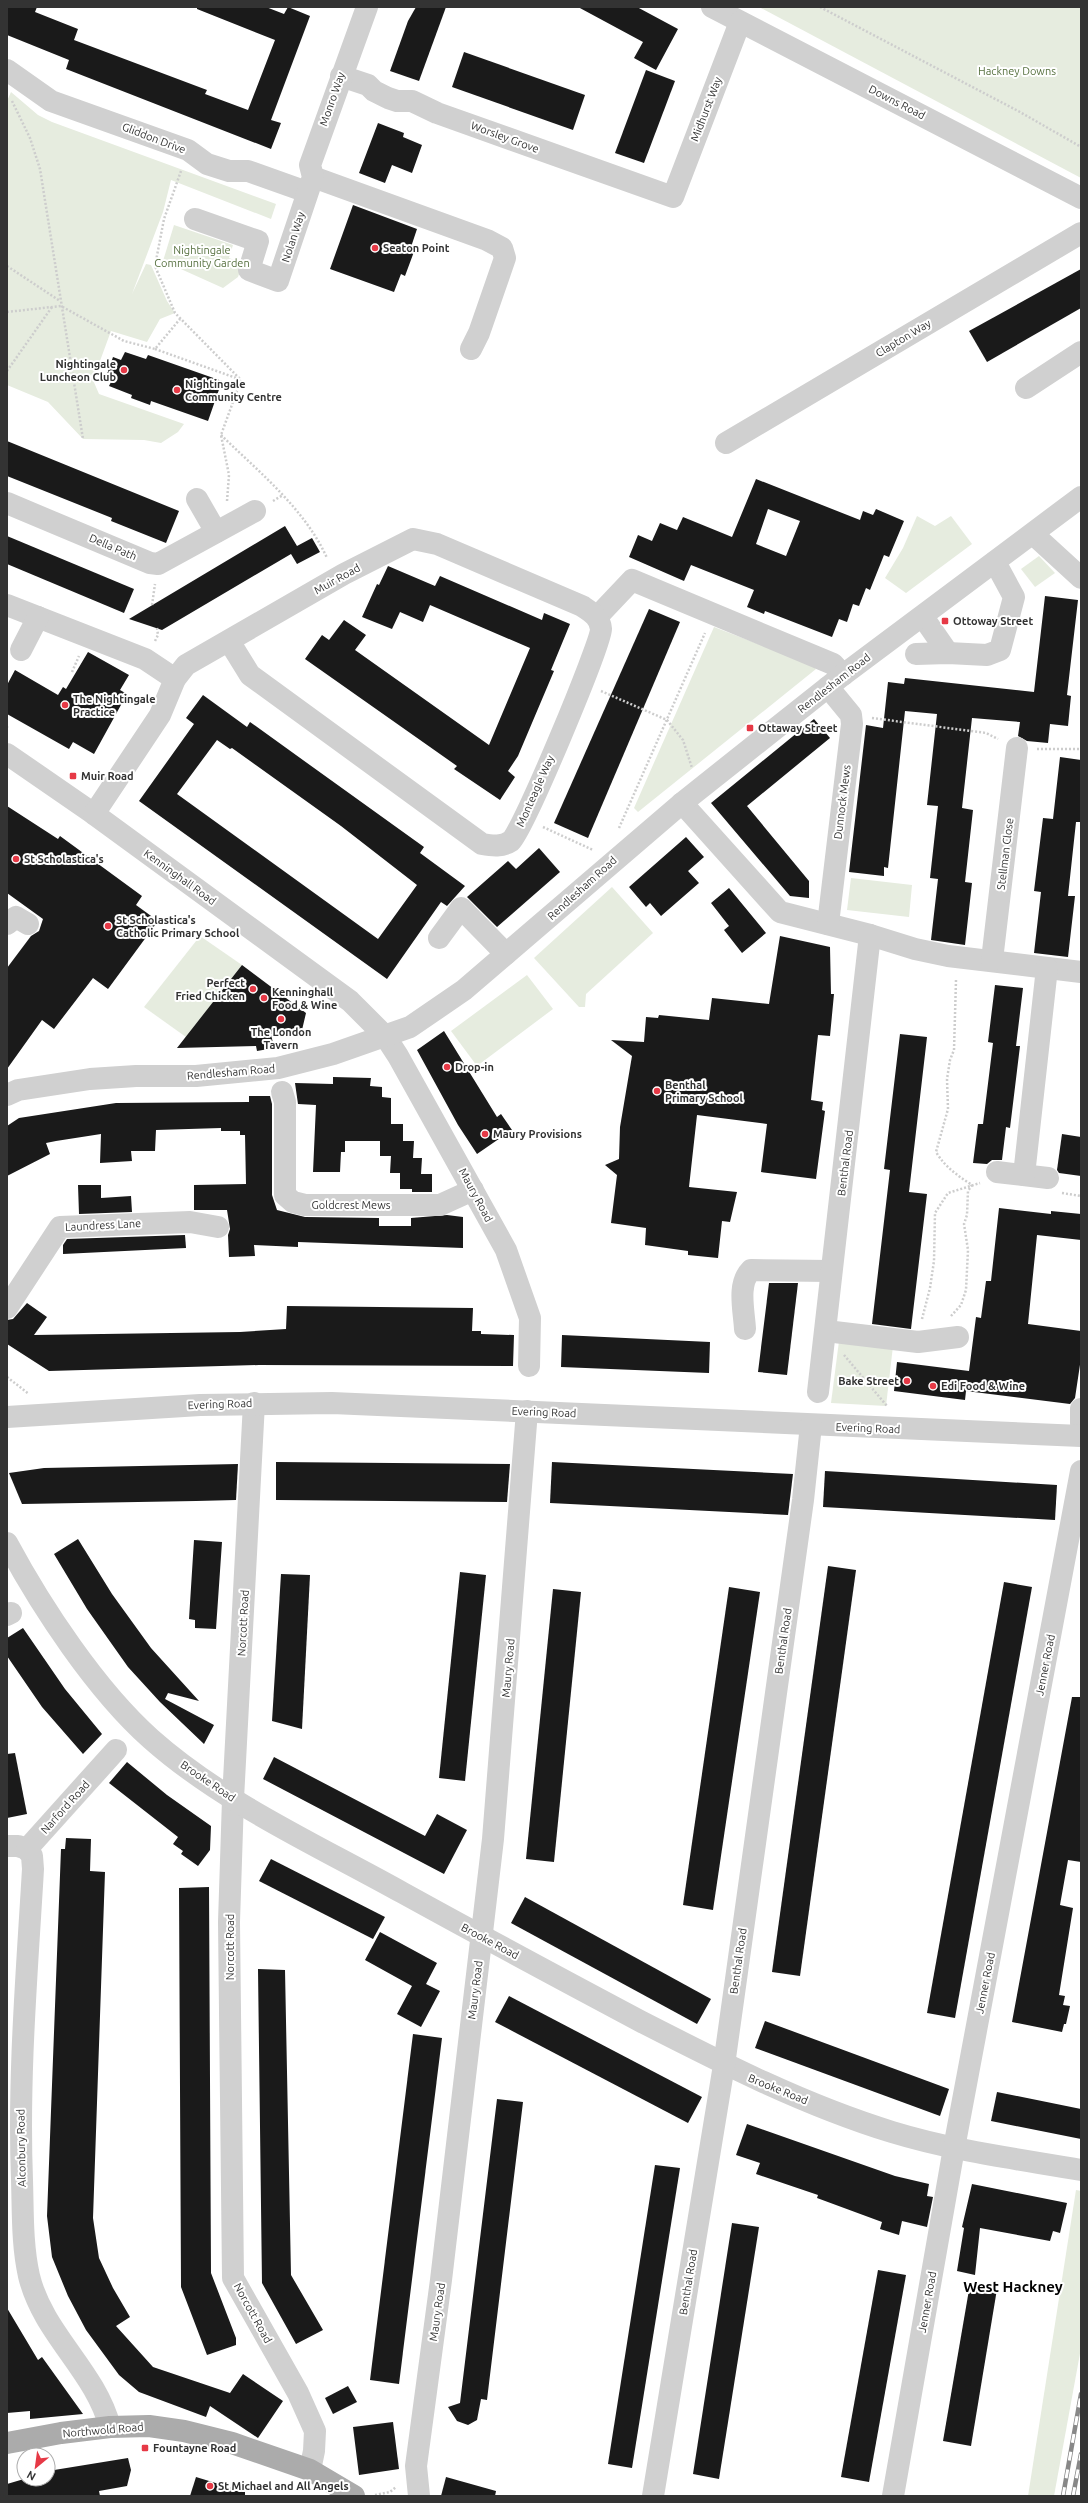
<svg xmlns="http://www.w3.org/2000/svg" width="1088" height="2503" font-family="Ubuntu,sans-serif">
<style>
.green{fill:#e6ecdf}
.building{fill:#1a1a1a;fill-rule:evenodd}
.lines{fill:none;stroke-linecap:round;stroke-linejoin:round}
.path{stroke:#cdcdcd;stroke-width:2.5;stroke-dasharray:2 2;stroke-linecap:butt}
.minor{stroke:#d0d0d0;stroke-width:22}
.major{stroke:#ababab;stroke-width:22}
.rail-casing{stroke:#888;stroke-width:4.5}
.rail{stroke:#fff;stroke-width:3;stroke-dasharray:9;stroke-linecap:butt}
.poi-dot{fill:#e63946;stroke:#fff;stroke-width:1.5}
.labels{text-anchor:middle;stroke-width:4;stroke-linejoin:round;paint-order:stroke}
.park-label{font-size:11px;fill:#56703f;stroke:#fff}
.street-label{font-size:11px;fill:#333;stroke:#fff}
.poi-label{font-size:11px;font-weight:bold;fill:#333;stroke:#fff;text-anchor:start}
.district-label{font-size:15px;font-weight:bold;fill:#000;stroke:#fff}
</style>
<rect width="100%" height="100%" fill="#fff"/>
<g class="green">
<polygon points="759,7 1081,7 1081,178"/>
<polygon points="11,92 38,115 52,122 276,204 271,219 171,180 163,212 132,294 146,264 151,265 167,301 175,313 160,319 147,342 111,331 93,380 99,394 184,424 178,432 161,443 144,440 83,439 48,402 7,385 7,101"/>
<polygon points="174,225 233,245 229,258 243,263 238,277 223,288 163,261"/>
<polygon points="917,516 935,526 951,516 972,544 906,593 885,578 903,548"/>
<polygon points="1039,556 1055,573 1035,587 1021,569"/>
<polygon points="714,627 810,664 816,669 638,812 634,808"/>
<polygon points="851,878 912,885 909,917 847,910"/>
<polygon points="612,887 653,933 586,994 585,1007 579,1007 534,958"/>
<polygon points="200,936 242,965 186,1037 144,1007"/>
<polygon points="527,975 553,1009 477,1066 451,1031"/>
<polygon points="839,1341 893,1346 886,1406 831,1403"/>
<polygon points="1076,2190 1081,2191 1081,2348 1054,2496 1028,2496"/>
</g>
<g class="building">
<polygon points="7,7 37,7 35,12 78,29 74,40 207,90 205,94 248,110 275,40 197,9 197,7 266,7 284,14 288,7 310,16 271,120 281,123 271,149 66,69 69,60 7,35"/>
<polygon points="416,7 446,7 419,81 390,71 408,21"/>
<polygon points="578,7 637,7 678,29 656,70 634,58 643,42"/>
<polygon points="464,52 585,95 573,130 452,87"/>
<polygon points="646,70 675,81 644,163 615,153"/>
<polygon points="378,123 404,133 403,137 422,145 412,173 392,165 385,183 359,173"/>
<polygon points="353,205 417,229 411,247 415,249 405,276 401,274 394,292 330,269"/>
<polygon points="1081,269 1081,308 987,362 969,331"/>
<polygon points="125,352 146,359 148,355 222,381 208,421 151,401 150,405 131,398 132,395 109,386 111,382 105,380 113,357 121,360"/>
<polygon points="7,441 179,511 166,543 111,521 112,518 7,476"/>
<path d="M756,479L860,520L863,511L873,515L876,509L904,521L889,557L884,555L870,590L866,588L859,606L853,604L847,622L839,619L832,637L765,611L764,614L747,607L754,590L691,565L684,581L629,557L638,535L652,541L660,523L677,530L683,517L732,537ZM768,509L800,521L786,556L756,544Z"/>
<polygon points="285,526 297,546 312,538 320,552 297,564 291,554 162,630 129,619"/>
<polygon points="7,536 134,589 124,613 7,564"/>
<polygon points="388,566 435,586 440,576 542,620 544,613 570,624 551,670 554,671 518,756 508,771 515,777 500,800 454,769 457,766 305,659 322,635 329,640 344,620 366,635 355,650 489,745 530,648 430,605 423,622 400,612 392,629 362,617 377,584 379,585"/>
<polygon points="1045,596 1078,600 1067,695 1071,696 1068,726 1050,724 1048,743 1027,741 1018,736 1020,722 972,718 962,808 973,810 965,882 972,883 965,945 931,940 938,879 930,878 938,806 927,805 937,714 905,711 888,868 884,867 884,876 849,872 866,725 883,728 888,682 904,684 905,678 1034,692"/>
<polygon points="649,609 680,622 588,838 554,823"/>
<polygon points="88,652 129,675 120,690 127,694 94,754 73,742 69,749 7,714 7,685 15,670 58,695 63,687 66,689"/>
<path d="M203,695L247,727L250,722L424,847L420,853L465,886L447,906L441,902L387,979L139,801L194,724L186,718ZM217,740L230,749L232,748L341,826L417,885L378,939L177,794Z"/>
<polygon points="814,719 830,738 747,806 809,881 809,898 790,896 711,803"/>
<polygon points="1060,757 1081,760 1081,822 1076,822 1068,896 1075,896 1068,957 1034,953 1041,892 1034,891 1043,818 1053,819"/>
<polygon points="7,806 58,839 60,836 142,896 136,905 158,921 108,989 93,978 54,1029 42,1020 7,1069 7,968 31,936 39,931 43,919 7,893"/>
<polygon points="686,837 704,857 688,871 699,883 661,916 650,903 646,907 629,887"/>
<polygon points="539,848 560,872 497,927 467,897 508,861 516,869"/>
<polygon points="729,888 766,933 742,953 724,930 729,926 711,903"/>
<polygon points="780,936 830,947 831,994 834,994 830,1036 818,1035 811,1100 823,1102 822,1110 825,1111 816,1179 761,1172 767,1124 697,1115 689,1187 737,1192 730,1222 722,1221 718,1258 688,1255 688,1251 645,1245 646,1228 611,1223 617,1175 605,1165 619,1159 620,1127 632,1056 611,1040 644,1042 646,1017 658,1018 659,1015 709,1020 712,998 769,1004"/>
<polygon points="242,965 306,1013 302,1030 271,1034 274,1048 257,1051 256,1046 177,1048"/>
<polygon points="995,985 1023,988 1016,1046 1020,1046 1010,1128 1006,1127 1002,1160 992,1160 987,1164 973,1163 978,1124 983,1124 993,1043 988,1042"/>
<polygon points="444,1031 497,1117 501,1114 512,1130 477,1154 458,1125 417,1050"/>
<polygon points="900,1034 927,1037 909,1192 927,1194 911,1329 872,1324 890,1170 884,1169"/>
<polygon points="333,1077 371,1078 370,1086 382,1087 382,1097 391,1098 391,1124 403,1124 403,1141 414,1141 413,1158 422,1158 421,1174 432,1174 432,1192 412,1192 412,1189 400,1189 400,1173 390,1173 391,1156 380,1156 380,1141 345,1141 345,1152 341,1152 340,1172 313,1172 316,1105 298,1104 295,1083 333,1084"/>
<polygon points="249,1096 270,1096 272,1104 272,1195 277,1210 305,1217 379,1218 379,1226 411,1226 411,1218 447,1215 463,1217 463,1248 298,1242 298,1247 254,1245 255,1256 229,1257 228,1235 230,1229 227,1210 194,1210 194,1185 246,1184 245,1135 240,1135 240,1131 221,1131 221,1128 156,1130 155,1151 131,1151 132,1161 100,1163 101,1134 56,1141 46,1143 50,1154 7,1176 7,1126 19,1118 116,1103 249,1102"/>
<polygon points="1062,1134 1081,1137 1081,1176 1059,1173 1057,1170"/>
<polygon points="78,1185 101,1185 101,1198 131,1196 132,1212 79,1214"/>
<polygon points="999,1208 1051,1214 1051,1211 1081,1214 1081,1240 1037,1235 1028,1324 1081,1331 1081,1358 1075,1398 1070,1404 966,1391 965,1400 894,1391 897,1362 969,1371 976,1317 981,1318 986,1281 991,1281"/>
<polygon points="185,1235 186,1248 63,1254 63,1245 67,1239"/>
<polygon points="769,1283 798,1283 787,1375 758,1372"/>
<polygon points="27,1303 47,1317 34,1335 240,1332 286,1329 287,1306 473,1308 472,1331 481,1331 481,1334 514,1335 513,1366 259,1365 49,1371 7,1344 7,1320 13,1319"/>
<polygon points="562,1335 710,1342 709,1373 561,1367"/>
<polygon points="276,1462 510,1464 507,1502 276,1500"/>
<polygon points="552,1462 793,1474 788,1515 550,1503"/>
<polygon points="238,1464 236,1500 196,1501 22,1504 9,1473 44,1468"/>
<polygon points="825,1471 1057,1485 1055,1520 823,1507"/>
<polygon points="78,1539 112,1594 151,1648 199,1701 168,1693 165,1699 214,1725 204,1744 160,1702 128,1667 87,1609 54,1554"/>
<polygon points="194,1540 222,1542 216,1629 195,1628 195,1620 189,1619"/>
<polygon points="828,1566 856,1570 800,1976 772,1972"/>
<polygon points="460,1572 486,1575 465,1781 439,1778"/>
<polygon points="281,1574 310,1575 302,1729 272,1721"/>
<polygon points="1004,1582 1032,1587 955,2018 927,2013"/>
<polygon points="729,1587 760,1592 713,1910 683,1905"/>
<polygon points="553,1589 581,1592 554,1862 526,1859"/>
<polygon points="23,1628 65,1689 102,1734 83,1754 42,1707 7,1656 7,1638"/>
<polygon points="1072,1697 1081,1697 1081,1862 1068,1860 1060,1905 1073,1908 1059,1995 1065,1996 1063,2005 1070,2006 1066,2024 1064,2024 1062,2032 1012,2022"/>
<polygon points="15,1753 27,1814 7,1818 7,1754"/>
<polygon points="274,1757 425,1836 437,1814 467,1830 444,1874 263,1779"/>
<polygon points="127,1762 167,1795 211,1826 210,1850 198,1866 181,1854 183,1851 173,1844 178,1837 109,1783"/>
<polygon points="66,1838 91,1839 90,1871 105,1872 93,2218 99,2258 113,2288 130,2317 116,2326 153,2367 230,2393 243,2374 283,2401 258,2438 210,2406 206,2417 139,2392 119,2375 86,2330 68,2296 52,2257 47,2216 61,1849 65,1849"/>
<polygon points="271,1859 385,1917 373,1939 259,1881"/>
<polygon points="209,1887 211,2273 236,2338 236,2345 207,2355 181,2287 179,1888"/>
<polygon points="525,1897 711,1999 697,2024 511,1923"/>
<polygon points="380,1932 437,1963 426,1984 440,1991 421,2027 397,2014 412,1986 365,1960"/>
<polygon points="258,1969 285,1970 291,2275 323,2330 296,2344 262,2283"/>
<polygon points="509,1996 702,2097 688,2123 495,2022"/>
<polygon points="765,2021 949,2089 940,2116 755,2048"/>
<polygon points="413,2034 442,2038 399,2384 370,2380"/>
<polygon points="997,2092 1081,2109 1081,2139 991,2121"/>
<polygon points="497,2099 523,2102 487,2400 481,2399 477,2420 468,2425 457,2421 448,2407 460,2403"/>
<polygon points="747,2124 895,2176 929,2184 927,2196 933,2197 927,2227 902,2221 899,2235 880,2229 882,2222 817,2198 818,2195 756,2174 760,2163 736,2155"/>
<polygon points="655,2165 680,2168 632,2468 608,2464"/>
<polygon points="972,2184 1067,2203 1060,2233 1053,2231 1050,2241 980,2228 975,2275 957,2271 964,2228 962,2227"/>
<polygon points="732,2223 759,2227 719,2479 693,2474"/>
<polygon points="878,2270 906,2275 869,2482 841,2477"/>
<polygon points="970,2284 997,2289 971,2446 943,2441"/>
<polygon points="7,2308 38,2360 42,2357 83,2414 30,2419 30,2411 7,2413"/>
<polygon points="348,2386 357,2402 333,2414 325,2398"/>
<polygon points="393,2422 399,2469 359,2475 353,2427"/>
<polygon points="128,2458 131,2470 127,2486 99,2491 100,2496 7,2496 7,2484 24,2479 48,2479 48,2471"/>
<polygon points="196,2477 245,2492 245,2496 190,2496"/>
<polygon points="446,2477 496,2491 495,2496 441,2496"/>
</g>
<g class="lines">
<g class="path">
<polyline points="820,7 1020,112 1081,147"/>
<polyline points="12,101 30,138 40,169 83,439"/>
<polyline points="181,171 164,219 155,266 175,313 241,380"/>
<polyline points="7,266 60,301"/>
<polyline points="7,312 61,306 124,341 155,349 180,319"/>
<polyline points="155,349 239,379"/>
<polyline points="7,371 52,307"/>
<path d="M221,435C259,472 305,509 327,558"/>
<polyline points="227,501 229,475 221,435 241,380"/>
<polyline points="273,501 283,495"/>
<polyline points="152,605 155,584"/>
<polyline points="155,641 158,635 157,628"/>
<polyline points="72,672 79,656"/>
<polyline points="601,691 667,720 683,740 692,768"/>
<polyline points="872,718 986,733 998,739"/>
<polyline points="7,726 7,730"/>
<polyline points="1037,749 1081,749"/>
<polyline points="543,827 593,850"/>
<polyline points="619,828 705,633"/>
<path d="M956,980L954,1050L950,1060L947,1079L948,1109L936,1152C945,1167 958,1176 972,1185"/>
<polyline points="1062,1193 1081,1196"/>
<polyline points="951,1316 961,1305 966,1290 968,1250 964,1224 967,1215 968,1191 972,1185"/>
<polyline points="922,1319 930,1288 934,1261 935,1213 948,1193 980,1183"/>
<polyline points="844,1355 887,1406"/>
<polyline points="7,1377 29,1394"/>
<polyline points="375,2495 390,2492 396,2487"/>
</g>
<g class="minor">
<polyline points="712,7 1081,198"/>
<polyline points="7,70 51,101 188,150 207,164 229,171 248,171 307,192"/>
<polyline points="341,76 368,85 374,91 388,98 397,101 412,101 437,113 673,197 740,22"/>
<polyline points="313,177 487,240 502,248 505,258 479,333 471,349"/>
<polyline points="195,219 258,241 249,270 278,281 313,177 310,165 367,7"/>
<polyline points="1026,388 1081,352"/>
<polyline points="726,443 1081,233"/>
<polyline points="197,499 216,532"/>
<polyline points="7,503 150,563 158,564 255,511"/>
<polyline points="1033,534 1081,578"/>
<polyline points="7,605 145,659 175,679"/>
<polyline points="597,617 632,580 833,664 843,675"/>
<polyline points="923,617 948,653"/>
<polyline points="21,650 38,617"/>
<polyline points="916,654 948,653 987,655 1000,650 1014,597 995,562"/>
<polyline points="7,754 94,814 350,1001 385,1036 398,1056 506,1250 530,1318 529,1366"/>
<polyline points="682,803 780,912 870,935 915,949 948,956 1081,972"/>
<path d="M94,814L160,715L175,679L186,665L344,574L413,539L437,544L582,606C591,612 600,617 601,629C601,644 522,833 511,841C502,847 493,846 482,844L250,675L229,641"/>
<polyline points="7,924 16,917 28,924"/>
<polyline points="828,924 852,724 851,715 828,687"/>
<polyline points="439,938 461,908 506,954"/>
<polyline points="992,960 1017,748"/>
<polyline points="282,1092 285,1102 285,1195 293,1202 305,1205 440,1205 473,1190"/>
<polyline points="7,1095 18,1090 90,1079 136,1076 196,1076 278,1068 333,1054 410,1027 464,990 682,803 843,675 1081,497"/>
<polyline points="997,1172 1048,1178"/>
<polyline points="1024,1175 1047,968"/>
<polyline points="7,1308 60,1227 190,1222 218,1227"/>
<path d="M745,1329C744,1310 737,1284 751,1270L831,1271"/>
<polyline points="826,1331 918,1342 958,1337"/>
<polyline points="818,1392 870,935"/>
<polyline points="254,1403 233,1799 229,1922 233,2278 298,2393 315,2431 314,2451 310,2470"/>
<polyline points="1081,1409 1081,1423"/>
<polyline points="7,1417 200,1405 332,1403 1081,1436"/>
<path d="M7,1543C42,1608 96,1690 151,1739C223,1803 319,1846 403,1893C481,1936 561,1979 640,2021C722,2063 804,2105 892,2132C954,2151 1018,2159 1081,2170"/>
<polyline points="7,1615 11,1613"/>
<polyline points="7,1846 18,1846 27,1849"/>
<path d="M27,1849L32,1856L33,1869C27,1972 18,2076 22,2180C23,2212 22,2245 29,2276C43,2334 95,2370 110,2427"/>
<polyline points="27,1849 116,1750"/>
<polyline points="419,2496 416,2466 441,2280 493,1839 527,1411"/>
<polyline points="653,2496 724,2065 803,1500 811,1425"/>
<polyline points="893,2496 954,2148 1081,1471"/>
</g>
<polyline class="major" points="7,2443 61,2433 110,2427 149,2426 184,2431 232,2443 310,2470 354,2496"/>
<defs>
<g id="rail">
<polyline points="1063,2496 1081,2394"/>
<polyline points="1073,2496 1081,2454"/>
</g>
</defs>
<use href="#rail" class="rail-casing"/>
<use href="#rail" class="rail"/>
</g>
<g class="poi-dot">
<circle cx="375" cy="248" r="4"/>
<circle cx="124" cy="370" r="4"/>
<circle cx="177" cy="390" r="4"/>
<rect x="941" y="617" width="8" height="8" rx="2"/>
<circle cx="65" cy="705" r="4"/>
<rect x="746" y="724" width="8" height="8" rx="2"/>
<rect x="69" y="772" width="8" height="8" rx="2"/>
<circle cx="16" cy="859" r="4"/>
<circle cx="108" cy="926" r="4"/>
<circle cx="253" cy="989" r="4"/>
<circle cx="264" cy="998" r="4"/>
<circle cx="281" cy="1019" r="4"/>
<circle cx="447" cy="1067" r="4"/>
<circle cx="657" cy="1091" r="4"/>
<circle cx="485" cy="1134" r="4"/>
<circle cx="907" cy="1381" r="4"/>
<circle cx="933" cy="1386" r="4"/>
<rect x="141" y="2444" width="8" height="8" rx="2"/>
<circle cx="210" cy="2486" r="4"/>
</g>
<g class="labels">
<g class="park-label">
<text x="1017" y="75">Hackney Downs</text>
<text x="202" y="254">Nightingale<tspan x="202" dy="13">Community Garden</tspan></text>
</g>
<g class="street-label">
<text transform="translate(332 99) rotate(-71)" y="4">Monro Way</text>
<text transform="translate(897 102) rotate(27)" y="4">Downs Road</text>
<text transform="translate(706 109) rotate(-69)" y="4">Midhurst Way</text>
<text transform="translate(505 137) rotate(20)" y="4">Worsley Grove</text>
<text transform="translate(154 138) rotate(21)" y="4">Gliddon Drive</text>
<text transform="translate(293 237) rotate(-72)" y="4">Nolan Way</text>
<text transform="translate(903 338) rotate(-31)" y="4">Clapton Way</text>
<text transform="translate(113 547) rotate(23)" y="4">Della Path</text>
<text transform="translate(337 579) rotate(-29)" y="4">Muir Road</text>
<text transform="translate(834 683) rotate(-38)" y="4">Rendlesham Road</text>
<text transform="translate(535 791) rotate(-66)" y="4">Monteagle Way</text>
<text transform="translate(842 802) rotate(-83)" y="4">Dunnock Mews</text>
<text transform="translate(1005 854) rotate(-83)" y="4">Stellman Close</text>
<text transform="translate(180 877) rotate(36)" y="4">Kenninghall Road</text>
<text transform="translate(582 888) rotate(-42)" y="4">Rendlesham Road</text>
<text transform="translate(231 1072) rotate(-5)" y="4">Rendlesham Road</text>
<text transform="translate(845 1163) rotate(-83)" y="4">Benthal Road</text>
<text transform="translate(476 1195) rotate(62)" y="4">Maury Road</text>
<text x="351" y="1209">Goldcrest Mews</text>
<text transform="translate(103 1225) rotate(-3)" y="4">Laundress Lane</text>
<text transform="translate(220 1404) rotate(-2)" y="4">Evering Road</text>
<text transform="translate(544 1412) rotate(2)" y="4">Evering Road</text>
<text transform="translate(868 1428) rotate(2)" y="4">Evering Road</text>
<text transform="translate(243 1623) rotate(-87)" y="4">Norcott Road</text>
<text transform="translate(783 1641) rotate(-82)" y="4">Benthal Road</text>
<text transform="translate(1045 1665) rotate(-79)" y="4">Jenner Road</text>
<text transform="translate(508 1668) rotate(-85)" y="4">Maury Road</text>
<text transform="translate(208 1781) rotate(34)" y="4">Brooke Road</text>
<text transform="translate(65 1807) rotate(-48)" y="4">Narford Road</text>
<text transform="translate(490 1941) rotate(28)" y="4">Brooke Road</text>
<text transform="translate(230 1947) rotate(-90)" y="4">Norcott Road</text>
<text transform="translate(738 1961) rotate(-82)" y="4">Benthal Road</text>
<text transform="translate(985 1983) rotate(-79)" y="4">Jenner Road</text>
<text transform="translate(475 1990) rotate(-83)" y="4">Maury Road</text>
<text transform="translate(778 2089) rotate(22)" y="4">Brooke Road</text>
<text transform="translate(21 2148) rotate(-91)" y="4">Alconbury Road</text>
<text transform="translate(688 2282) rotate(-81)" y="4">Benthal Road</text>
<text transform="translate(927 2302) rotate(-80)" y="4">Jenner Road</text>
<text transform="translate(437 2312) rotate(-82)" y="4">Maury Road</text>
<text transform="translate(253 2313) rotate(61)" y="4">Norcott Road</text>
<text transform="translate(103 2430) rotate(-5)" y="4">Northwold Road</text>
</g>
<g class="poi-label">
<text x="383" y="252">Seaton Point</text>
<text x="116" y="368" text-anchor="end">Nightingale<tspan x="116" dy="13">Luncheon Club</tspan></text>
<text x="185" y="388">Nightingale<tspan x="185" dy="13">Community Centre</tspan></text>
<text x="953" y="625">Ottoway Street</text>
<text x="73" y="703">The Nightingale<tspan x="73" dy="13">Practice</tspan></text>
<text x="758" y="732">Ottaway Street</text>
<text x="81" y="780">Muir Road</text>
<text x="24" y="863">St Scholastica's</text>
<text x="116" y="924">St Scholastica's<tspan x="116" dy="13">Catholic Primary School</tspan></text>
<text x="245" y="987" text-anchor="end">Perfect<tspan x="245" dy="13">Fried Chicken</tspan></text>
<text x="272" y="996">Kenninghall<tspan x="272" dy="13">Food &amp; Wine</tspan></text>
<text x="281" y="1036" text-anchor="middle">The London<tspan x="281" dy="13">Tavern</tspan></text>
<text x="455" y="1071">Drop-in</text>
<text x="665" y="1089">Benthal<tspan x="665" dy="13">Primary School</tspan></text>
<text x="493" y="1138">Maury Provisions</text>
<text x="899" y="1385" text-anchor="end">Bake Street</text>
<text x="941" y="1390">Edi Food &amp; Wine</text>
<text x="153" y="2452">Fountayne Road</text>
<text x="218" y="2490">St Michael and All Angels</text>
</g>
<g class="district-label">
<text x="1013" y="2292">West Hackney</text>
</g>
</g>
<rect width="1088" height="2503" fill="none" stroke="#333333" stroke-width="16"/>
<g transform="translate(36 2467) rotate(209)"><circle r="19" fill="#ffffff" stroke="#adadad"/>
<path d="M0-3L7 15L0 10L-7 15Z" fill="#e63946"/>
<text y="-6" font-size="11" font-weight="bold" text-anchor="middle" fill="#333333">N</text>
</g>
</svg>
